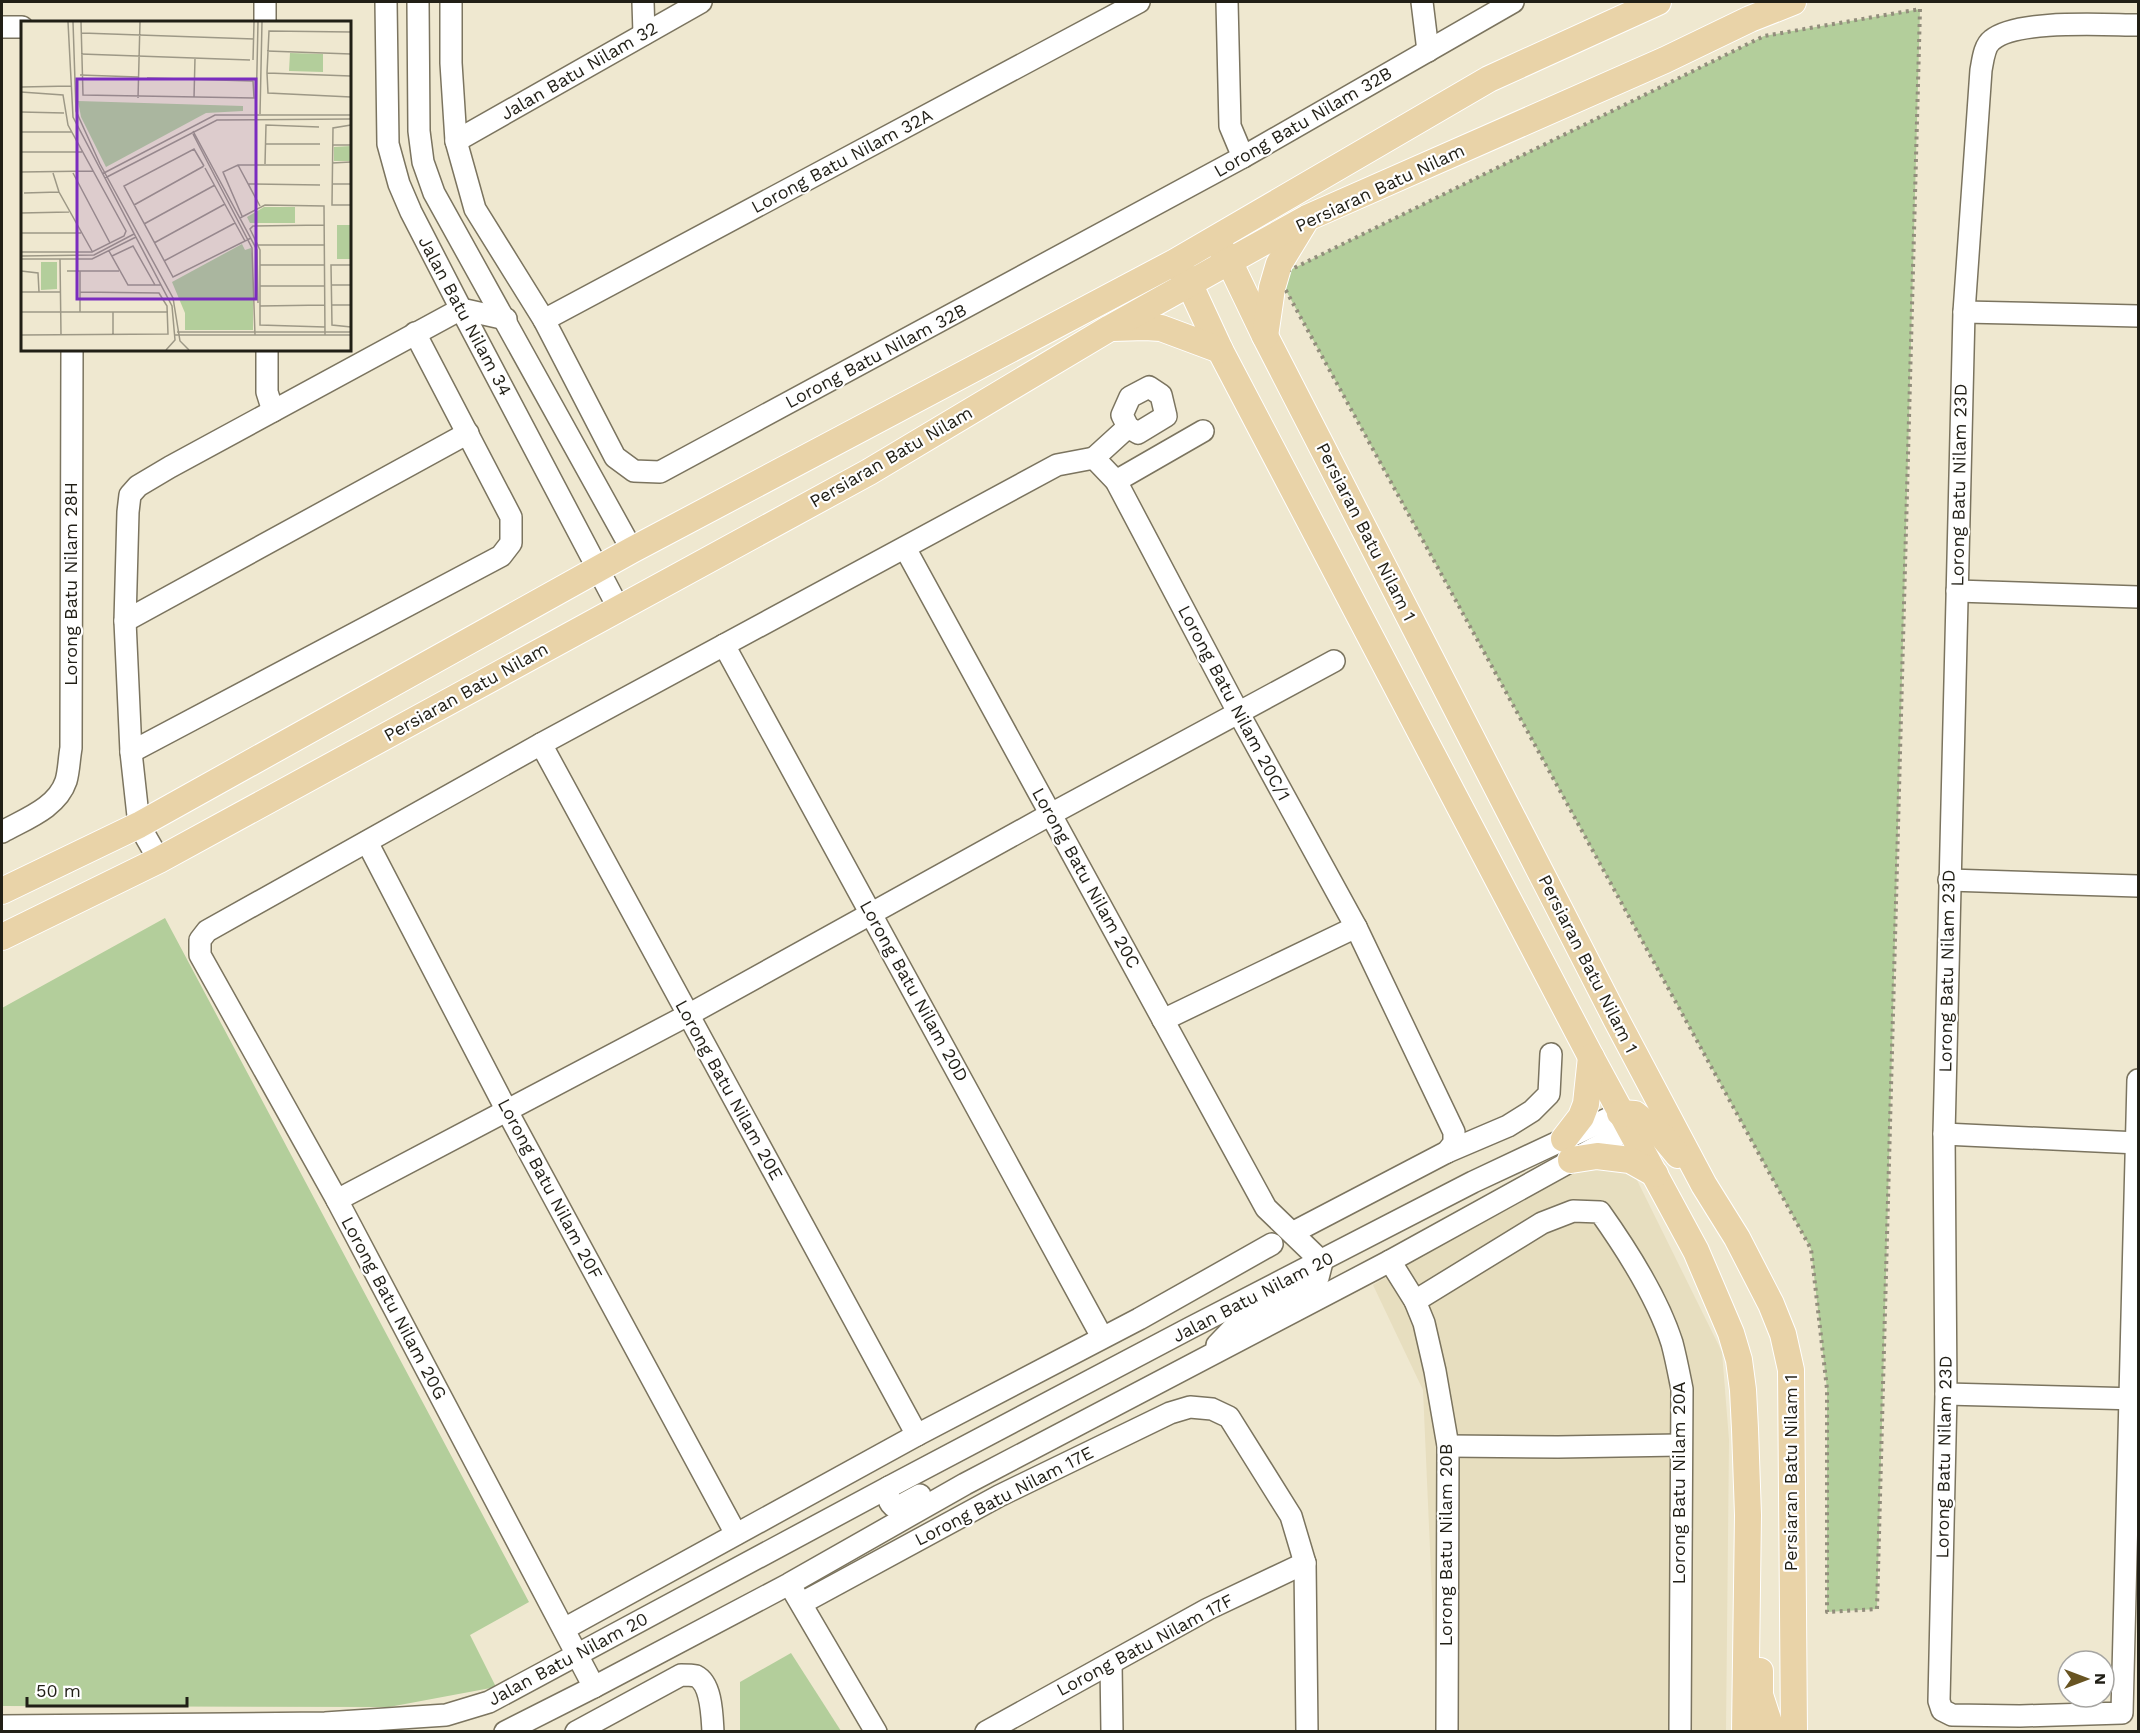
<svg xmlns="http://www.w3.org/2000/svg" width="2140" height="1733" font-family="'Work Sans',sans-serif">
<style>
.built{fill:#e7debf}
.green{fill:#b3ce9b}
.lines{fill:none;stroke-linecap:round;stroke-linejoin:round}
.minor-casing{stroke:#7b745f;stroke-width:24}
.major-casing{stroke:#fff;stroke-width:28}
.path{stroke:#928d7c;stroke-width:4;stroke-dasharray:3 4.5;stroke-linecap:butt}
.minor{stroke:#fff;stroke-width:21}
.major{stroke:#e9d3a8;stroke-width:26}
.labels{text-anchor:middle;stroke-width:4.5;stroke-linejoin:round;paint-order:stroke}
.street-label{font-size:18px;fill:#211f16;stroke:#fff}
.inset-road{fill:none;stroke:#9d9886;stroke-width:1.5}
.view{fill:#7b2cbf;fill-opacity:0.15;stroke:#7b2cbf;stroke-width:3}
.inset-edge{fill:none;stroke:#211f16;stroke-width:3}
</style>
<rect width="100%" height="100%" fill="#efe8d0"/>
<polygon class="built" points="1572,1168 1633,1172 1722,1352 1729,1440 1726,1731 1438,1731 1423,1390 1373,1285"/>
<g class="green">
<polygon points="1920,9 1877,1609 1827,1612 1827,1389 1811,1249 1278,276 1764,36"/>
<polygon points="165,918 529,1602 470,1635 496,1687 389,1707 2,1706 2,1008"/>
<polygon points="791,1653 841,1731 740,1731 740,1682"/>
</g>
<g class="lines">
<defs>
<g id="minor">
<polyline points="386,2 388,144 399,184 411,212 461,309 619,609"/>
<polyline points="418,2 419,131 423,162 434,193 632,550"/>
<polyline points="451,2 451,63 456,141 475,209 544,320 615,457 634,471 660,472 1243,157 1513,2"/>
<polyline points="643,2 644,34"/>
<polyline points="1227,2 1230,126 1243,157"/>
<polyline points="1422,2 1428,51"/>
<polyline points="265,22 265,2"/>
<path d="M2138,25C2105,25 2017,19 1992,40C1984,46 1983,60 1981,70L1964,312L1944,1134L1946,1394L1939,1701L1942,1710L1952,1715L2020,1716L2122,1713L2138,1080"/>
<polyline points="2,27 22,27"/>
<polyline points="456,141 701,2"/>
<polyline points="1964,312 2138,316"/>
<polyline points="544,320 1139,2"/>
<polyline points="267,350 267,392 273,411"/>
<polyline points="1094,458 1128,427 1122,415 1130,397 1149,387 1161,395 1166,416 1138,433 1128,427"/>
<polyline points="1116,481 1203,431"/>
<polyline points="905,548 1266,1208 1322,1262 1318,1278 1312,1282 1241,1320 1217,1345"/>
<polyline points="1957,591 2138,597"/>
<polyline points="125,621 468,433"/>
<polyline points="724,645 1102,1337"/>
<polyline points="541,744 917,1435"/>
<polyline points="131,752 501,556 511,543 511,517 415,333"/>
<path d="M2,832C25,819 57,808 66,781C69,771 69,759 71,748L72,350"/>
<polyline points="367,842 507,1111 736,1534"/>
<polyline points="159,860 139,825 131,752 125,621 128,512 130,495 138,486 170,467 461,309 506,319"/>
<polyline points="1949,880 2138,886"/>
<polyline points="1163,1020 1356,927"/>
<polyline points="1944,1134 2138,1143"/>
<polyline points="1447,1152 1508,1126 1532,1111 1549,1094 1551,1054"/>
<polyline points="337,1200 688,1015 1051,814 1334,661"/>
<polyline points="1390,1261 1415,1301 1424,1323 1435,1371 1448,1446 1447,1732"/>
<path d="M1415,1301L1542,1223L1573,1211L1600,1212C1627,1250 1658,1299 1672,1343C1676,1358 1679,1374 1682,1389L1680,1732"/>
<polyline points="1946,1394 2138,1399"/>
<polyline points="1448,1446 1558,1447 1680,1445"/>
<path d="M889,1487C888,1496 887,1503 896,1508L920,1495"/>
<polyline points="794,1592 876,1732"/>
<polyline points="802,1603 999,1496 1170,1413 1190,1407 1212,1409 1229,1417 1291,1516 1305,1563 1307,1732"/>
<polyline points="564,1629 917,1435 1139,1319 1272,1244"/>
<polyline points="1111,1663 1112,1732"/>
<polyline points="594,1687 337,1200 200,955 200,940 207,931 541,744 1057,465 1094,458 1116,481 1238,712 1356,927 1454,1132 1454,1143 1447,1152 1292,1233"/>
<polyline points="2,1726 325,1723 446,1715 489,1702 889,1487 1190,1328 1473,1182 1620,1113"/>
<polyline points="505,1732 594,1687 789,1584 965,1484 1390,1261 1629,1129"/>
<path d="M576,1732L681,1675C686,1675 692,1675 696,1676C712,1684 712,1716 713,1732"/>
<polyline points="986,1732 1208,1609 1305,1563"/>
</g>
<g id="major">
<polyline points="1220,247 1229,261 1265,336 1616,1019 1704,1185 1737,1238 1771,1304 1783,1334 1791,1370 1794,1732"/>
<polyline points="1180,269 1189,283 1220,350 1591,1057 1696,1251 1731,1333 1739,1360 1743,1390 1745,1429 1748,1515 1745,1732"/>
<polyline points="1113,328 1145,327 1161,328 1220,350"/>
<polyline points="1265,336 1272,288 1279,264 1304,223"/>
<polyline points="2,891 139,825 632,550 1175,262 1489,79 1658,2"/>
<polyline points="2,937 159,860 869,472 1110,328 1307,218 1665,60 1750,19 1793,2"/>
<polyline points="1620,1113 1635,1114 1663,1137 1678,1155"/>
<polyline points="1564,1139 1581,1117 1586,1104 1591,1057"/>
<polyline points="1571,1160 1597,1156 1630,1160 1655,1174"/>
<polyline points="1760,1671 1760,1695 1772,1732"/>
</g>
</defs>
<use href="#minor" class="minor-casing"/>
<use href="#major" class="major-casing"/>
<polygon class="path" points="1920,9 1877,1609 1827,1612 1827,1389 1811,1249 1278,276 1764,36"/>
<use href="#minor" class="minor"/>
<use href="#major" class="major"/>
</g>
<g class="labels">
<g class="street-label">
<text transform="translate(579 71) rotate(-30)" y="6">Jalan Batu Nilam 32</text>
<text transform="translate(1303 122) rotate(-30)" y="6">Lorong Batu Nilam 32B</text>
<text transform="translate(842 161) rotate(-28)" y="6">Lorong Batu Nilam 32A</text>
<text transform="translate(1380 188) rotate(-25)" y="6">Persiaran Batu Nilam</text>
<text transform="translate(465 316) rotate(62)" y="6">Jalan Batu Nilam 34</text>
<text transform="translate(876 356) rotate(-28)" y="6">Lorong Batu Nilam 32B</text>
<text transform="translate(891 457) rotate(-30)" y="6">Persiaran Batu Nilam</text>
<text transform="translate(1959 485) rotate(-89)" y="6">Lorong Batu Nilam 23D</text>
<text transform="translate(1366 532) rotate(63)" y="6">Persiaran Batu Nilam 1</text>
<text transform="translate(71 584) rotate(-90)" y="6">Lorong Batu Nilam 28H</text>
<text transform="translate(466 692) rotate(-29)" y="6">Persiaran Batu Nilam</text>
<text transform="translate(1234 703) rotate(62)" y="6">Lorong Batu Nilam 20C/1</text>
<text transform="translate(1086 878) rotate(61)" y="6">Lorong Batu Nilam 20C</text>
<text transform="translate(1588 964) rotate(63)" y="6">Persiaran Batu Nilam 1</text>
<text transform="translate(1947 971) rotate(-89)" y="6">Lorong Batu Nilam 23D</text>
<text transform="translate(914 991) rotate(61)" y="6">Lorong Batu Nilam 20D</text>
<text transform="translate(729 1090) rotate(61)" y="6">Lorong Batu Nilam 20E</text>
<text transform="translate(550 1189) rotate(62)" y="6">Lorong Batu Nilam 20F</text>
<text transform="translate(1253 1297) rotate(-27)" y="6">Jalan Batu Nilam 20</text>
<text transform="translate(394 1308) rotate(62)" y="6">Lorong Batu Nilam 20G</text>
<text transform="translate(1944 1457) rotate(-89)" y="6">Lorong Batu Nilam 23D</text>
<text transform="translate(1791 1473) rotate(-90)" y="6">Persiaran Batu Nilam 1</text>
<text transform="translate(1679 1483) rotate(-90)" y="6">Lorong Batu Nilam 20A</text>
<text transform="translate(1004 1496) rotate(-27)" y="6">Lorong Batu Nilam 17E</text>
<text transform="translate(1446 1545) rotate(-90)" y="6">Lorong Batu Nilam 20B</text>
<text transform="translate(1145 1645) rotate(-28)" y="6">Lorong Batu Nilam 17F</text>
<text transform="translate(568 1659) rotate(-28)" y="6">Jalan Batu Nilam 20</text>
</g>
</g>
<g transform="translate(21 21)">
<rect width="330" height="330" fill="#efe8d0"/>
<path d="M269,32L302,33V51L268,50ZM57,80L222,85V90L185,92L85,146L60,96ZM330,125V140H313V126ZM243,186H274V202H229L226,196ZM316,204H330V238H316ZM221,223L224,229L230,227L232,238V309H164V292L151,261ZM20,241H36V268L20,269Z" fill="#b3ce9b"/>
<path class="inset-road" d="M47,1L52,96L151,285L154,319L145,329M52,1L55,90L79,143L152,277L159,320L168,329M60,1L62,74L233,77L232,60L126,57M330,11L248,10L246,52L247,72L330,76M61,12L233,18M246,30L330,33M60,33L229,39M232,39L233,1M246,52L330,55M59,54L117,56M0,66L50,65M0,71L42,74L47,104L105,210L103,215L71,231H0M117,77L119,1M173,77L174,37M0,91L43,92M235,93L237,1M239,93L241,1M330,104L312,107L311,184H330M172,110L236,229L237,282M0,111H51M172,113L231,227L234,314M244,123H299M311,124H330M0,131H61M311,142L330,141M244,143L245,104L298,106M217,144L239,185M183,145L173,128L103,165L152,256L230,217M184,147L224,220M0,151L72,150M32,152L38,171L71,230M52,152L89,222M81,153L194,94H330M84,157L196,99L330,98M227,163L299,164M311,163H330M3,172L38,171M113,184L183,145M0,192L48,191M221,195L202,151L217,144H299M219,197L244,184L303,185L304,314M123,203L194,164M303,204L232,205L229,208L239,229V304L304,306M0,212H60M133,222L204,183M237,224H303M88,230L107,264H140M0,235L73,234L113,213M91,235L112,225L134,264M0,238H71L115,216M39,238L40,314M143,240L214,202M239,244H304M330,244H310L311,304L330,306M0,250L17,252L18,271M46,250H98M311,264H330M239,265H304M0,271H40M311,284H330M239,285L304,284M0,291H147M59,291V250M92,291V313M156,311H330M0,314L147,313L146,285L138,272L59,271M154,314H330"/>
<path class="view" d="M56,58H235V278H56Z"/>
<rect width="330" height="330" class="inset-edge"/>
</g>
<rect width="2140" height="1733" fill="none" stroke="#211f16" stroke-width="6"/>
<g transform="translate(2086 1679) rotate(90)"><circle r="28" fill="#ffffff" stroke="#a6a5a2" stroke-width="1.5"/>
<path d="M0-4.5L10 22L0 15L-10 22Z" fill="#685422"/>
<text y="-9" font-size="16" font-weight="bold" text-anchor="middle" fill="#211f16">N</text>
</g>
<path d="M27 1697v9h160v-9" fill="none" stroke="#211f16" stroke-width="3"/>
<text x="36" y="1697" font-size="18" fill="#211f16" stroke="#ffffff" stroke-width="4.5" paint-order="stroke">50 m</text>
</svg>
